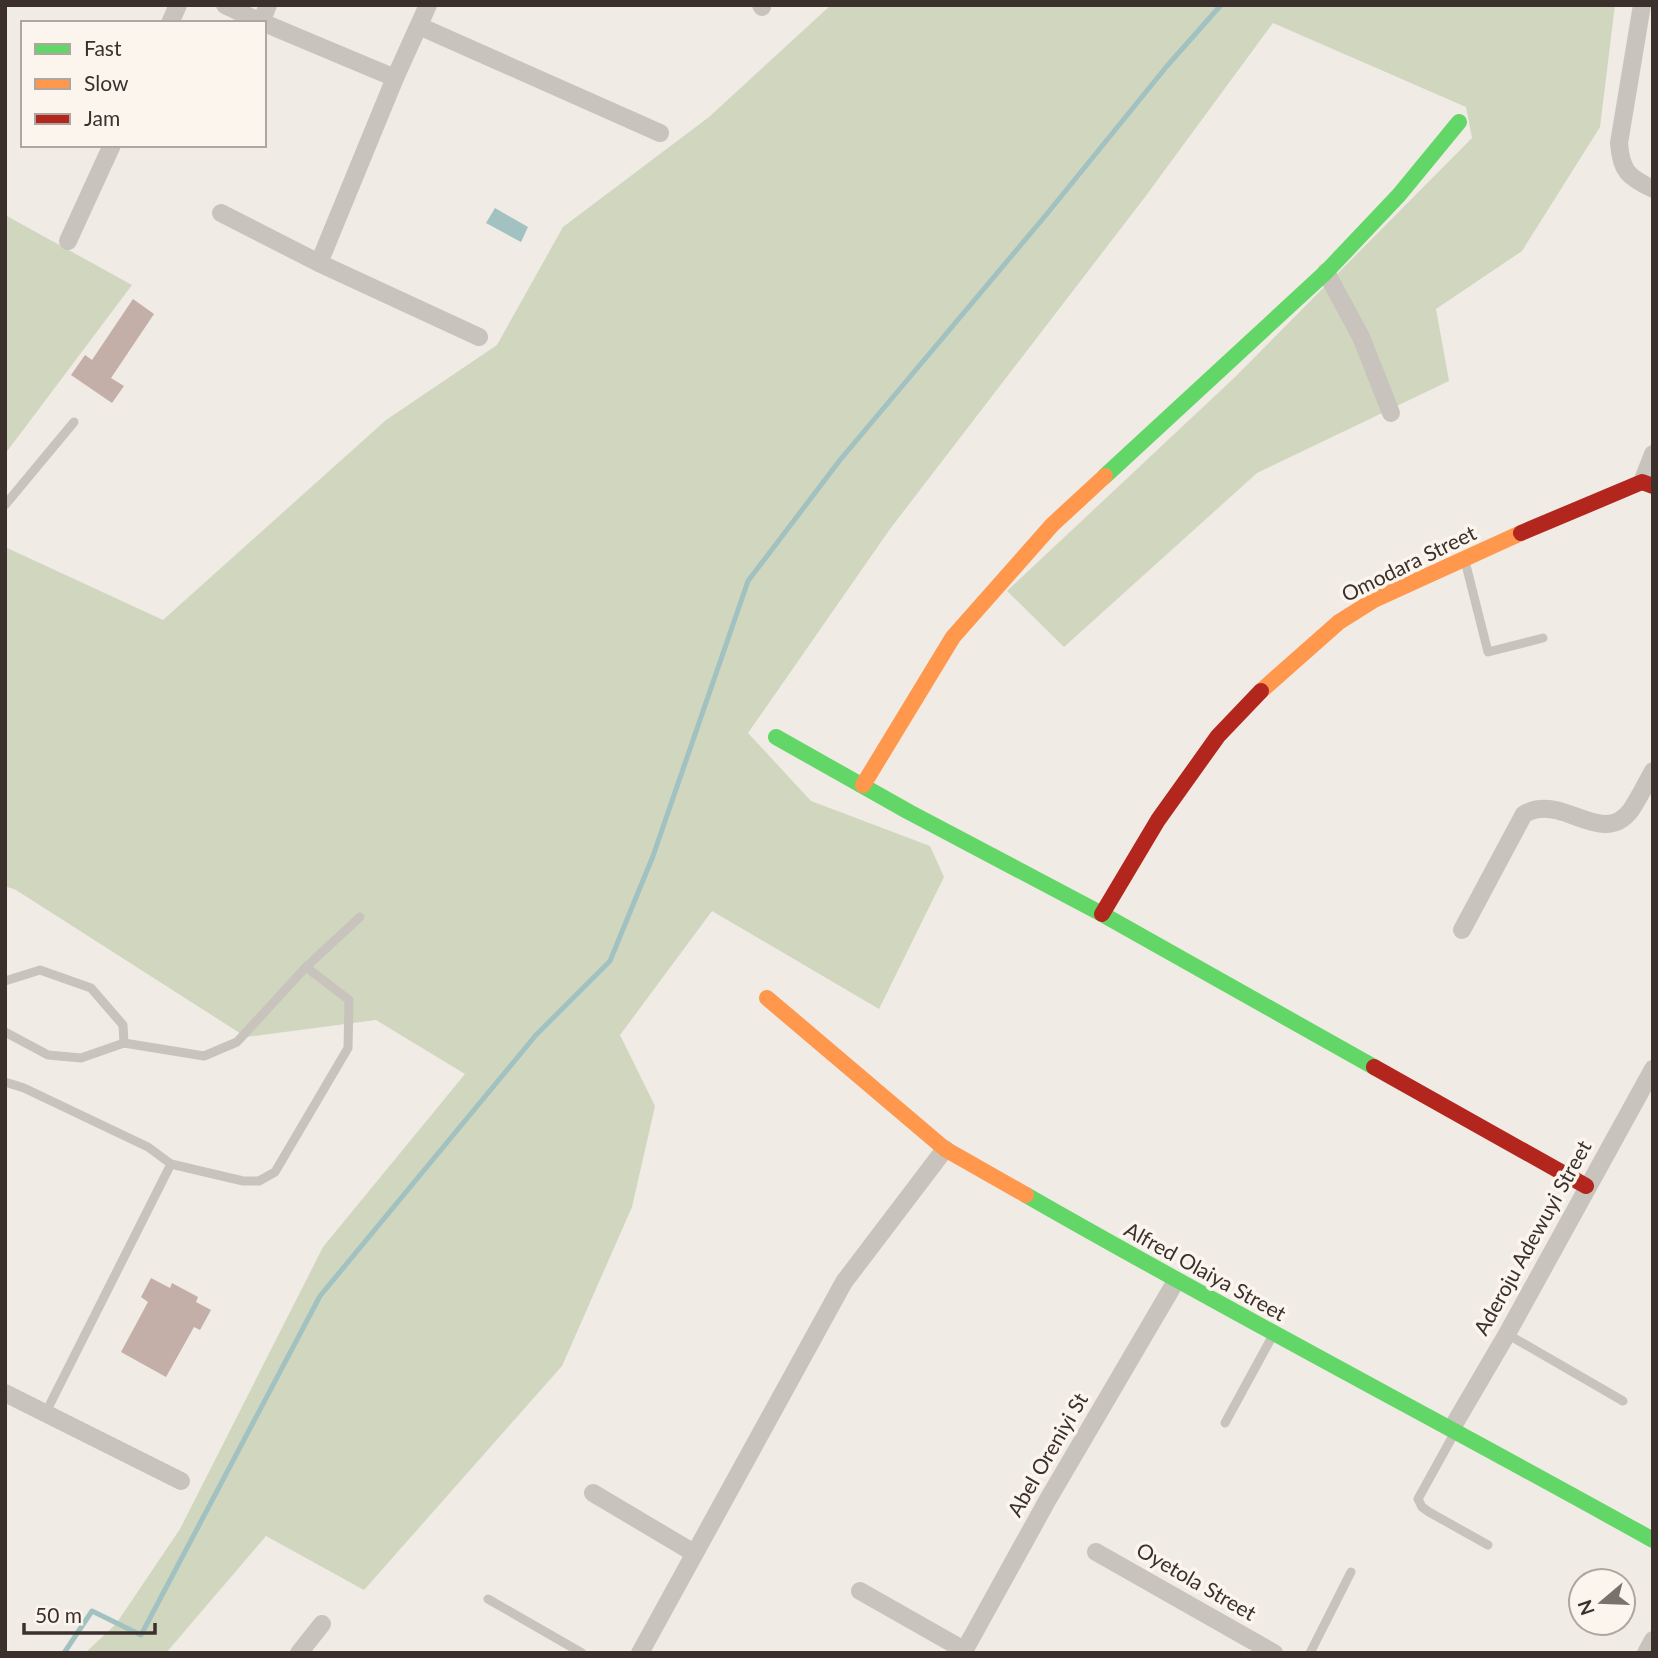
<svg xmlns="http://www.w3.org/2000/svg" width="1658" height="1658" font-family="Lato,sans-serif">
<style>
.green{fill:#d1d6bf}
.water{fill:#a1c2c1}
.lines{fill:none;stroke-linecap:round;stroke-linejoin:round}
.stream{stroke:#a1c2c1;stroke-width:5}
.building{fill:#c3afa7}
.lane{stroke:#c9c3be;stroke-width:9}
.street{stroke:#c9c3be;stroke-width:18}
.fast{stroke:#63d668;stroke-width:16}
.slow{stroke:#ff974d;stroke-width:16}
.jam{stroke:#b3261e;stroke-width:16}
.labels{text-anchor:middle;stroke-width:7;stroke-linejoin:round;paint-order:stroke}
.street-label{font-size:21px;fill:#3b302b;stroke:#fbf5ee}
</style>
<rect width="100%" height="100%" fill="#f0ebe5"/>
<g class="green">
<polygon points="831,5 1615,5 1600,127 1522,251 1436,309 1449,381 1257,473 1064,647 1007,591 1234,378 1472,138 1466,107 1273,23 1145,197 890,529 748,733 811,801 930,846 944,877 879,1009 712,911 620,1035 655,1106 632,1207 562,1366 364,1590 266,1536 166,1653 85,1653 116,1624 180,1529 323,1247 465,1074 376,1020 246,1037 16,890 5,886 5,547 163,620 386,420 497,345 563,227 709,117"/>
<polygon points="5,215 132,285 5,454"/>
</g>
<polygon class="water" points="495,208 528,227 521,242 486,223"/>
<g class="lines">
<polyline class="stream" points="64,1653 92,1611 141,1635 320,1296 536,1035 610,961 653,856 748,581 840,460 1046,215 1167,66 1221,5"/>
</g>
<g class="building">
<polygon points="133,299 154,314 111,378 124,386 112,403 71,375 85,355 92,360"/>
<polygon points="151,1278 170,1288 172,1283 198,1297 196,1302 211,1310 200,1330 194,1327 166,1377 121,1352 148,1302 141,1297"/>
</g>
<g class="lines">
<g class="lane">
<polyline points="5,505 74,422"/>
<polyline points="1465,561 1488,652 1543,638"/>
<polyline points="306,967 360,917"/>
<polyline points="5,981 40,970 91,988 123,1025 124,1043 204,1056 237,1042 306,967 349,1000 348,1048 275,1172 259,1181 243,1181 171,1164"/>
<polyline points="5,1032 48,1055 81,1058 124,1043"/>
<polyline points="5,1082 24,1088 148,1147 171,1164 46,1412"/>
<polyline points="1507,1334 1623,1401"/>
<polyline points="1225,1423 1273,1335"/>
<polyline points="1455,1432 1418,1499 1422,1507 1429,1512 1488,1545"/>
<polyline points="488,1599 582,1653"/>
<polyline points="1310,1653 1351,1572"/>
</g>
<g class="street">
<polyline points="225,5 263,23"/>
<polyline points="761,5 762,7"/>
<path d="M1642,5L1619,143C1621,171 1628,177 1653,189"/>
<polyline points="261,22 268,5"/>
<polyline points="170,23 178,5"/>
<polyline points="264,23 395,78"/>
<polyline points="419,26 660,133"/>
<polyline points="221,213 319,263 479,337"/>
<polyline points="68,241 112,145"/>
<polyline points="319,263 395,78 428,5"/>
<polyline points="1326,272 1361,337 1391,413"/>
<polyline points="1642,482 1653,454"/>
<path d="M1462,930L1524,814C1529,812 1534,809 1540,809C1571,805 1606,844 1631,810C1639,798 1646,784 1653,771"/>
<polyline points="5,1393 181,1481"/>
<polyline points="1452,1428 1507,1334 1653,1069"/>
<polyline points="593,1493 694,1553"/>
<polyline points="1096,1552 1274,1653"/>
<polyline points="860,1591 964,1650"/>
<polyline points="299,1653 322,1624"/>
<polyline points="640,1653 844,1282 945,1149"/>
<polyline points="963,1653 1047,1501 1176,1281"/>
<polyline points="1646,1653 1653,1640"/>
</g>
<g class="fast">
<polyline points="1105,476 1326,272 1399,195 1459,122"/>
<polyline points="776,737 909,812 1102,914 1374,1067"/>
<path d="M1026,1195C1233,1314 1445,1424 1653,1540"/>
</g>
<g class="slow">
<polyline points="1261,691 1339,622 1374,600 1521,533"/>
<polyline points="863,785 953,637 1052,525 1105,476"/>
<polyline points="767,998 945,1149 1026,1195"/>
</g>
<g class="jam">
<polyline points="1521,533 1642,482 1653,486"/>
<polyline points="1102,914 1158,820 1218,736 1261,691"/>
<polyline points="1374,1067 1586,1186"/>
</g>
</g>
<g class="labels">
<g class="street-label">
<text transform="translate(1409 564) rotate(-26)" y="7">Omodara Street</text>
<text transform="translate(1533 1238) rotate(-61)" y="7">Aderoju Adewuyi Street</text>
<text transform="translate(1205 1272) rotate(29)" y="7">Alfred Olaiya Street</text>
<text transform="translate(1048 1455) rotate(-60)" y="7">Abel Oreniyi St</text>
<text transform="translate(1196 1582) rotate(30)" y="7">Oyetola Street</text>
</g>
</g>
<rect width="1658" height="1658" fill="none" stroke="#3b302b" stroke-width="14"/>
<rect x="21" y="21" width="245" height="126" fill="#fbf5ee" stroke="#aea6a0" stroke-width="2"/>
<rect x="35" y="44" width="35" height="10" fill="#63d668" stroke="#aea6a0" stroke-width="2"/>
<text x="84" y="56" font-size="21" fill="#3b302b">Fast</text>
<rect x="35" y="79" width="35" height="10" fill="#ff974d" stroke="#aea6a0" stroke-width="2"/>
<text x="84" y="91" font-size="21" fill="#3b302b">Slow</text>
<rect x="35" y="114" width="35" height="10" fill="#b3261e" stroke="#aea6a0" stroke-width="2"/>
<text x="84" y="126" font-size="21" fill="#3b302b">Jam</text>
<g transform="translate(1602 1602) rotate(251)"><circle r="33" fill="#fbf5ee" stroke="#aea6a0" stroke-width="2"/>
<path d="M0-5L12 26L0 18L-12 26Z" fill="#7a716c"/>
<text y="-10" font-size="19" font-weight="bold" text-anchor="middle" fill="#3b302b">N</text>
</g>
<path d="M24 1623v10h131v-10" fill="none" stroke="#3b302b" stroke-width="3.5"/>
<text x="35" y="1623" font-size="21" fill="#3b302b" stroke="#fbf5ee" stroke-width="5" paint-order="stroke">50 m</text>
</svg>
